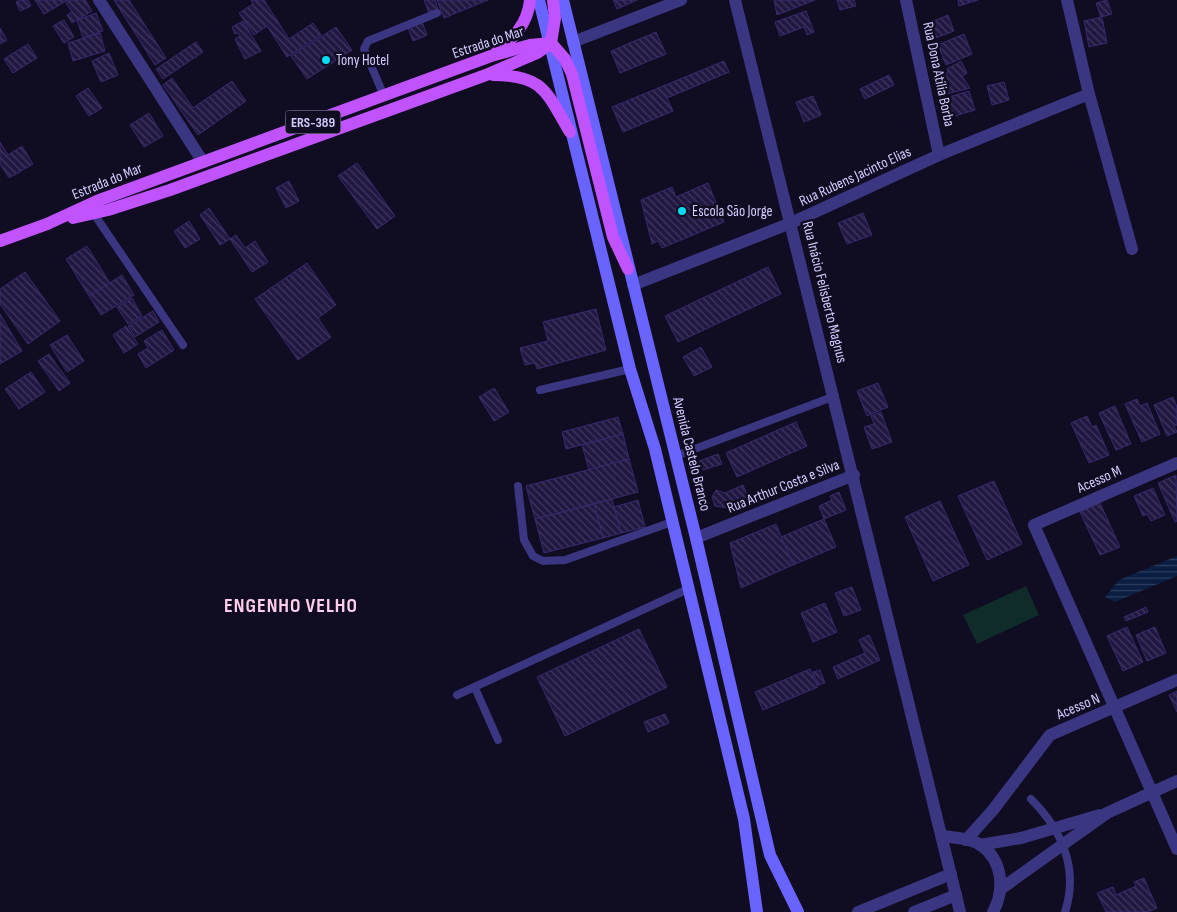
<svg xmlns="http://www.w3.org/2000/svg" width="1177" height="912" font-family="'Sofia Sans Condensed',sans-serif">
<style>
.green{fill:#0f2b2a}
.water{fill:url(#water-rules)}
.building{fill:url(#building-back-hatch);stroke:#38296f}
.lines{fill:none;stroke-linecap:round;stroke-linejoin:round}
.service{stroke:#3a3681;stroke-width:8}
.minor{stroke:#3a3681;stroke-width:12}
.secondary{stroke:#6963ff;stroke-width:12}
.primary{stroke:#c153ff;stroke-width:12}
.poi-dot{fill:#00dbf7;stroke:#100c21;stroke-width:2}
.labels{text-anchor:middle;stroke-width:5;stroke-linejoin:round;paint-order:stroke}
.shield{fill:#100c21;stroke:#9892bc;stroke-width:1}
.shield-label{font-size:14px;font-weight:bold;fill:#d3ccff}
.street-label{font-size:15px;fill:#d3ccff;stroke:#100c21}
.poi-label{font-size:15px;fill:#d3ccff;stroke:#100c21;text-anchor:start}
.district-label{font-size:20px;font-weight:bold;letter-spacing:1px;fill:#ffceec;stroke:#100c21}
</style>
<defs>
<pattern id="water-rules" width="6" height="5" patternUnits="userSpaceOnUse" patternTransform="scale(1.25)"><rect width="6" height="5" fill="#0a1e42"/><path d="M0 2.5h6" fill="none" stroke="#2d3e5e"/></pattern>
<pattern id="building-back-hatch" width="6" height="6" patternUnits="userSpaceOnUse" patternTransform="scale(1.25)"><rect width="6" height="6" fill="#211842"/><path d="M-1 5l2 2M0 0l6 6M5-1l2 2" fill="none" stroke="#40385e"/></pattern>
</defs>
<rect width="100%" height="100%" fill="#100c21"/>
<polygon class="green" points="1026,586 1039,615 977,644 963,615"/>
<polygon class="water" points="1177,556 1177,576 1115,602 1105,597 1119,580"/>
<g class="building">
<polygon points="20,0 28,0 31,6 20,11 16,2"/>
<polygon points="35,0 68,0 44,14"/>
<polygon points="70,0 85,0 92,11 72,23 67,15 72,12 66,3"/>
<polygon points="114,0 129,0 166,58 155,65"/>
<polygon points="251,0 264,0 289,39 313,23 321,35 287,57 267,26 254,35 239,13 253,4"/>
<polygon points="424,0 435,0 438,9 429,13"/>
<polygon points="437,0 488,0 444,18"/>
<polygon points="613,0 637,0 617,9"/>
<polygon points="774,0 815,0 777,15"/>
<polygon points="837,0 854,0 856,6 840,10"/>
<polygon points="958,0 978,0 959,6"/>
<polygon points="1107,0 1112,14 1101,17 1096,3"/>
<polygon points="806,11 814,32 807,35 804,27 780,36 775,22"/>
<polygon points="96,13 103,31 83,38 77,20"/>
<polygon points="948,15 954,31 933,39 929,30 936,27 934,21"/>
<polygon points="1102,17 1107,43 1089,47 1084,21"/>
<polygon points="64,20 74,37 64,43 53,26"/>
<polygon points="243,21 261,51 245,59 235,39 240,36 238,33 235,34 232,27"/>
<polygon points="422,22 427,35 413,41 408,28"/>
<polygon points="336,27 352,50 307,79 291,56"/>
<polygon points="0,28 7,40 0,44"/>
<polygon points="656,32 666,54 620,73 611,51"/>
<polygon points="100,33 105,51 73,61 68,43"/>
<polygon points="964,34 972,54 946,65 938,45"/>
<polygon points="196,42 203,52 163,79 156,69"/>
<polygon points="28,44 37,58 13,73 4,59"/>
<polygon points="109,53 118,75 101,82 92,61"/>
<polygon points="724,61 729,72 667,98 673,111 623,132 612,107"/>
<polygon points="961,61 967,73 962,76 970,88 943,95 936,78 948,72 947,69"/>
<polygon points="889,75 894,85 865,99 860,89"/>
<polygon points="172,78 193,108 232,81 246,101 198,135 163,85"/>
<polygon points="1004,82 1009,100 992,105 987,86"/>
<polygon points="88,88 102,108 89,116 76,96"/>
<polygon points="969,91 975,110 948,118 942,99"/>
<polygon points="813,96 821,115 804,122 796,102"/>
<polygon points="149,113 163,136 144,147 130,125"/>
<polygon points="0,142 8,155 22,146 33,164 9,178 0,164"/>
<polygon points="357,163 395,216 377,229 338,176"/>
<polygon points="289,181 299,201 286,208 276,188"/>
<polygon points="708,183 724,222 662,248 658,241 652,244 641,200 672,187 676,197"/>
<polygon points="209,208 230,239 220,245 200,215"/>
<polygon points="863,213 872,235 847,244 838,223"/>
<polygon points="189,221 200,239 185,248 174,231"/>
<polygon points="236,235 245,248 255,241 268,262 252,272 230,239"/>
<polygon points="87,246 110,283 89,296 66,259"/>
<polygon points="307,263 336,305 318,318 331,337 298,360 255,299"/>
<polygon points="768,267 781,294 678,342 665,316"/>
<polygon points="25,272 60,321 28,344 0,304 0,289"/>
<polygon points="122,275 134,295 101,315 89,296"/>
<polygon points="132,298 142,316 128,324 117,307"/>
<polygon points="596,309 606,350 537,369 535,363 525,365 520,348 548,341 543,322"/>
<polygon points="153,311 159,322 135,337 128,326"/>
<polygon points="0,314 22,351 0,364"/>
<polygon points="126,326 138,344 124,353 113,335"/>
<polygon points="162,330 174,350 146,368 138,354 148,348 144,341"/>
<polygon points="67,335 84,361 67,372 50,345"/>
<polygon points="701,347 712,367 694,376 683,357"/>
<polygon points="49,354 70,383 59,391 38,361"/>
<polygon points="31,372 45,392 19,409 5,389"/>
<polygon points="878,383 888,407 867,416 857,391"/>
<polygon points="494,388 509,412 494,421 479,397"/>
<polygon points="1173,397 1177,407 1177,425 1174,426 1177,432 1167,436 1154,405"/>
<polygon points="1137,399 1140,406 1147,403 1160,434 1142,442 1125,404"/>
<polygon points="1115,406 1131,444 1116,450 1099,413"/>
<polygon points="881,412 892,442 872,449 864,427 874,424 871,416"/>
<polygon points="1087,416 1092,427 1096,425 1109,455 1089,463 1071,423"/>
<polygon points="618,417 623,434 566,449 562,432"/>
<polygon points="796,422 807,446 737,477 726,453"/>
<polygon points="623,434 629,459 589,470 582,445"/>
<polygon points="718,454 722,464 703,470 699,461"/>
<polygon points="629,459 638,492 535,519 526,486"/>
<polygon points="1176,475 1177,521 1175,522 1158,483"/>
<polygon points="994,481 1022,544 987,560 958,496"/>
<polygon points="743,485 749,500 727,508 715,506 712,497 716,490 725,493"/>
<polygon points="1153,488 1165,515 1151,521 1147,514 1143,516 1134,496"/>
<polygon points="839,492 846,510 824,519 819,506 832,500 830,496"/>
<polygon points="612,499 621,533 603,538 594,504"/>
<polygon points="638,500 645,527 621,533 614,507"/>
<polygon points="940,501 969,565 933,581 905,517"/>
<polygon points="1100,503 1120,547 1100,555 1080,512"/>
<polygon points="594,504 603,538 544,553 535,519"/>
<polygon points="824,519 836,547 793,565 781,537"/>
<polygon points="776,524 793,565 741,588 730,543"/>
<polygon points="852,587 861,610 844,616 835,593"/>
<polygon points="825,603 837,632 813,642 801,613"/>
<polygon points="1146,607 1148,612 1126,621 1124,617"/>
<polygon points="1127,627 1143,662 1123,671 1107,636"/>
<polygon points="1155,627 1166,653 1147,661 1136,635"/>
<polygon points="639,629 667,687 565,736 537,677"/>
<polygon points="869,635 880,660 838,679 833,667 865,653 859,640"/>
<polygon points="810,669 818,687 763,710 755,692"/>
<polygon points="820,670 825,683 818,685 813,672"/>
<polygon points="1177,691 1177,712 1169,695"/>
<polygon points="665,714 669,723 648,732 644,722"/>
<polygon points="1144,878 1157,908 1148,912 1106,912 1097,893 1113,887 1116,895 1136,886 1134,882"/>
</g>
<g class="lines">
<g class="service">
<polyline points="384,96 364,49 368,41 437,13"/>
<polyline points="92,211 183,345"/>
<polyline points="540,390 630,369"/>
<polyline points="676,456 835,396"/>
<polyline points="518,486 524,540 533,556 543,561 565,560 672,522"/>
<polyline points="475,688 498,740"/>
<polyline points="457,695 688,589"/>
<path d="M1031,799C1062,830 1079,869 1065,912"/>
</g>
<g class="minor">
<polyline points="99,0 203,162"/>
<polyline points="735,0 960,912"/>
<polyline points="906,0 939,155"/>
<polyline points="1067,0 1089,94 1132,249"/>
<polyline points="573,42 681,0"/>
<polyline points="633,285 791,223 939,155 1089,94"/>
<polyline points="1177,463 1034,525 1177,849"/>
<polyline points="696,538 854,475"/>
<path d="M943,836C955,838 971,838 981,845C1003,861 1005,890 993,912"/>
<polyline points="966,840 993,810 1050,735 1177,680"/>
<polyline points="980,845 1021,838 1100,815"/>
<polyline points="1002,888 1107,813 1177,781"/>
<polyline points="858,912 951,874"/>
<polyline points="914,912 956,895"/>
</g>
<g class="secondary">
<polyline points="539,0 630,369 655,449 744,819 757,912"/>
<polyline points="563,0 696,538 770,855 798,912"/>
</g>
<g class="primary">
<polyline points="551,43 565,59 572,74 613,237 628,269"/>
<polyline points="551,43 555,18 553,0"/>
<path d="M496,53C513,38 528,24 530,0"/>
<path d="M493,75C544,75 546,92 570,132"/>
<polyline points="73,218 108,210 170,190 486,75 537,53 551,43"/>
<polyline points="0,241 47,224 97,201 491,56 530,45 551,43"/>
</g>
</g>
<g class="poi-dot">
<circle cx="326" cy="60" r="5"/>
<circle cx="682" cy="211" r="5"/>
</g>
<g class="labels">
<rect class="shield" x="285.5" y="110.5" width="55" height="23" rx="4"/>
<g class="shield-label">
<text x="313" y="127">ERS-389</text>
</g>
<g class="street-label">
<text transform="translate(488 42) rotate(-18)" y="5">Estrada do Mar</text>
<text transform="translate(939 74) rotate(78)" y="5">Rua Dona Atília Borba</text>
<text transform="translate(855 176) rotate(-25)" y="5">Rua Rubens Jacinto Elias</text>
<text transform="translate(107 181) rotate(-22)" y="5">Estrada do Mar</text>
<text transform="translate(825 292) rotate(76)" y="5">Rua Inácio Felisberto Magnus</text>
<text transform="translate(692 454) rotate(76)" y="5">Avenida Castelo Branco</text>
<text transform="translate(1099 479) rotate(-24)" y="5">Acesso M</text>
<text transform="translate(783 486) rotate(-22)" y="5">Rua Arthur Costa e Silva</text>
<text transform="translate(1078 706) rotate(-23)" y="5">Acesso N</text>
</g>
<g class="poi-label">
<text x="336" y="65">Tony Hotel</text>
<text x="692" y="216">Escola São Jorge</text>
</g>
<g class="district-label">
<text x="291" y="612">ENGENHO VELHO</text>
</g>
</g>
</svg>
